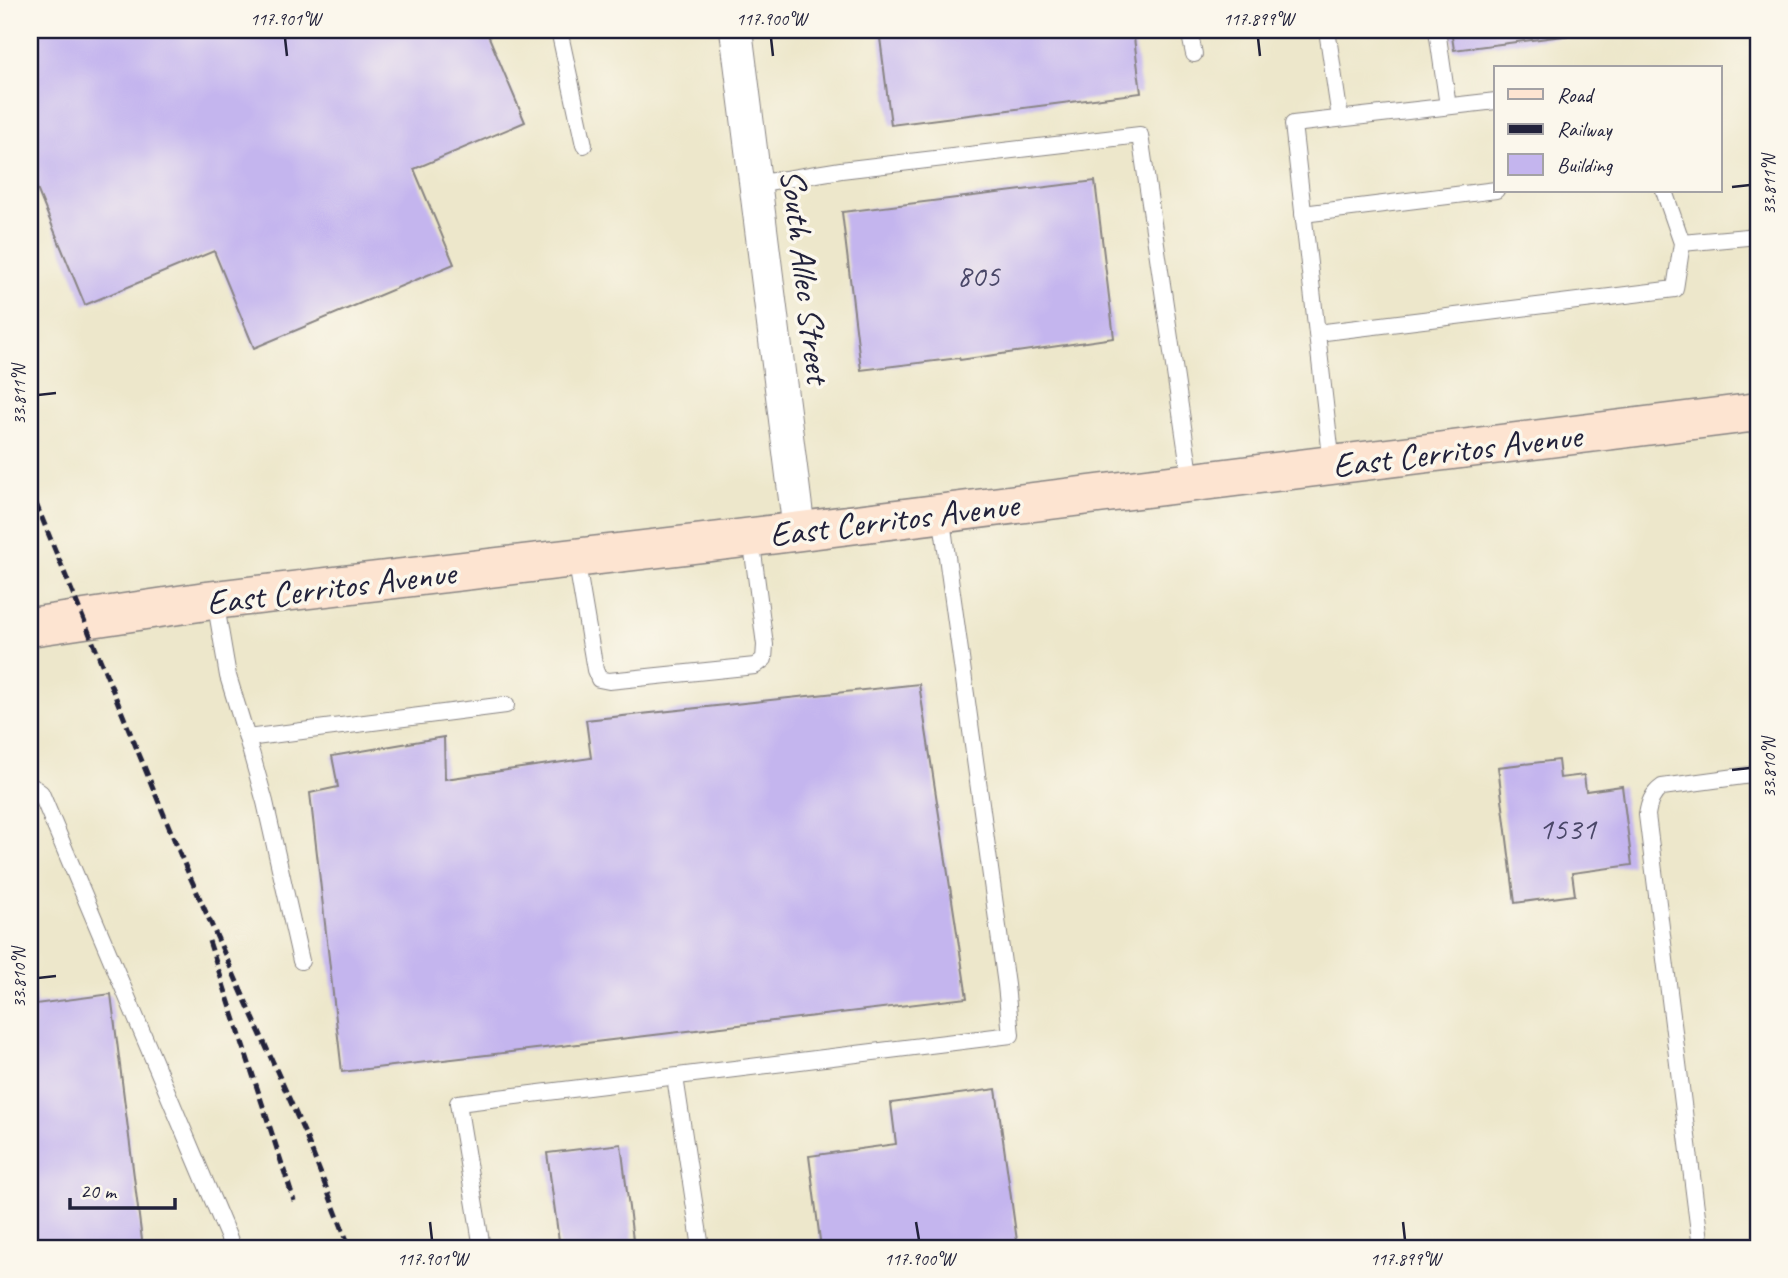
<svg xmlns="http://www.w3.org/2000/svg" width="1788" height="1278" font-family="Caveat,sans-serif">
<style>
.building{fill:#c4b5ee}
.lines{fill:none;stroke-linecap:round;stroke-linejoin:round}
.service-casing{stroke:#888483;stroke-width:18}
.minor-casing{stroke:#888483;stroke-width:34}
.secondary-casing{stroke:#888483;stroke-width:41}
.service{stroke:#fff;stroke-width:16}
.minor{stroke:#fff;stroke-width:32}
.secondary{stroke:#fde4d1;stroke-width:38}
.rail{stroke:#22223b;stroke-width:5;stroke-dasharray:10 5;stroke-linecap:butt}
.ticks{fill:none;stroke:#22223b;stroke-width:2.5}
.labels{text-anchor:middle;stroke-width:7;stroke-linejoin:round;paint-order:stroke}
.number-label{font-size:32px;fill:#4a4768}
.street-label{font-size:35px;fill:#22223b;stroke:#fbf7ec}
.neatline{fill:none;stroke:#22223b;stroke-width:2.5}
.ticks-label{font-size:18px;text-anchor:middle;fill:#22223b}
</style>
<rect width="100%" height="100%" fill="#fbf7ec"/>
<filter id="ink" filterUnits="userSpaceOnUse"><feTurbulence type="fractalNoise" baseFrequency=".0143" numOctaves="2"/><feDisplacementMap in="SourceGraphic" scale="14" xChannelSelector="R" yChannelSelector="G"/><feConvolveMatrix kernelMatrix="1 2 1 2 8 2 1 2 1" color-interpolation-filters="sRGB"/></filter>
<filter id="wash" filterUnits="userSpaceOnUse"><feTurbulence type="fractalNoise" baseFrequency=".00686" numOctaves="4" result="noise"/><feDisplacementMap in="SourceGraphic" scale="28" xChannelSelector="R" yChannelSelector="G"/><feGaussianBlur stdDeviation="1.57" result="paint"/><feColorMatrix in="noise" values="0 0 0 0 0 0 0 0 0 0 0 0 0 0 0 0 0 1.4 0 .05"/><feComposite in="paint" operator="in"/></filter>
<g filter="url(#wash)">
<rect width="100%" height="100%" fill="#ede7cb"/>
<g id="blocks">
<g class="building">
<polygon points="30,30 486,30 525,122 414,169 454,264 254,348 214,251 85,305 30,172"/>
<polygon points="879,30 1133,30 1141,93 891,125"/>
<polygon points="1451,30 1602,30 1602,31 1454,50"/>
<polygon points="1095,181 1114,338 960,360 959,358 861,370 842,212"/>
<polygon points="919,684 967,998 342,1072 310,793 338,787 332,756 444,737 445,779 591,758 586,720"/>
<polygon points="1558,760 1560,778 1584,775 1586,791 1622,786 1632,865 1572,873 1575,895 1515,903 1498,767"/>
<polygon points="30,966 36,1004 111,994 143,1248 30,1248"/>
<polygon points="996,1089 1018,1248 821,1248 809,1156 896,1144 891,1103"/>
<polygon points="621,1144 634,1248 560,1248 547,1153"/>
</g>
</g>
</g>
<g filter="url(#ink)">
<use href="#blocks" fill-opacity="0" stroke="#888483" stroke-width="2"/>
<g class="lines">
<defs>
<g id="service">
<polyline points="559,30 584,145"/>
<polyline points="1189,30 1194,54"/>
<polyline points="1327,30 1340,118"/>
<polyline points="1437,30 1448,106"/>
<polyline points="755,184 841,170 1140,135 1191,481"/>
<polyline points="1303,214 1496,190"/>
<polyline points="1682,243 1758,236"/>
<polyline points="1317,333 1675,289 1682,243 1664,191"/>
<polyline points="1332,465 1293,124 1496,101"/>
<polyline points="576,558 595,670 599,679 609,681 755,666 764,659 765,645 751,537"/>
<polyline points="215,600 228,676 247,738 506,705"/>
<polyline points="247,738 265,802 301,961"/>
<polyline points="30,785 41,793 233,1248"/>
<polyline points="675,1077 701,1248"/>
<polyline points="482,1248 458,1103 1011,1035 1006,985 941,513"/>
<path d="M1701,1248L1647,815C1649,803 1652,794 1662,787L1758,774"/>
</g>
<polyline id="minor" points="736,30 799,531"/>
<polyline id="secondary" points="30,627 206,601 720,541 1758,412"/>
</defs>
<use href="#service" class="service-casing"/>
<use href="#minor" class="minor-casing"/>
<use href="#secondary" class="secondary-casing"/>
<use href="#service" class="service"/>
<use href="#minor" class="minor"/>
<use href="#secondary" class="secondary"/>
<g class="rail">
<polyline points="30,489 183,861 305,1134 350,1248"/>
<polyline points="209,941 294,1201"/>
</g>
</g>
</g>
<path class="ticks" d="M285,38L287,56M771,38L773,56M1258,38L1260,56M1732,187L1750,185M38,395L56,393M1732,770L1750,768M38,978L56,976M430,1222L432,1240M916,1222L919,1240M1403,1222L1405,1240"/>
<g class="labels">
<g class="number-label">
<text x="978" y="286">805</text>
<text x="1567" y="839">1531</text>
</g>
<g class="street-label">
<text transform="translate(806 276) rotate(83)" y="12">South Allec Street</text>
<text transform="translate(1457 450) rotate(-7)" y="12">East Cerritos Avenue</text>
<text transform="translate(894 519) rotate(-7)" y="12">East Cerritos Avenue</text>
<text transform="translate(331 587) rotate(-7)" y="12">East Cerritos Avenue</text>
</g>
</g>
<rect width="1788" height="1278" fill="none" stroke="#fbf7ec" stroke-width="77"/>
<rect x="1494" y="66" width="228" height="126" fill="#fbf7ec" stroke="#a4a2a5" stroke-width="2"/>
<rect x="1508" y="89" width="35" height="10" fill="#fde4d1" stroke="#a4a2a5" stroke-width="2"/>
<text x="1557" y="102" font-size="21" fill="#22223b">Road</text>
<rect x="1508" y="124" width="35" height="10" fill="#22223b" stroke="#a4a2a5" stroke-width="2"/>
<text x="1557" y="136" font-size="21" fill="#22223b">Railway</text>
<rect x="1508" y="154" width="35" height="21" fill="#c4b5ee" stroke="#a4a2a5" stroke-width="2"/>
<text x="1557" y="172" font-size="21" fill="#22223b">Building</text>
<path d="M70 1198v10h105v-10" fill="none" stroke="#22223b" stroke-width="3.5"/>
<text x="80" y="1198" font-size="21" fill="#22223b" stroke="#fbf7ec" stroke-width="5" paint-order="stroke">20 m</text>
<rect x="38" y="38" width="1712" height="1202" class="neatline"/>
<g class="ticks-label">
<text x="285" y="25">117.901°W</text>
<text x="771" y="25">117.900°W</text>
<text x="1258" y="25">117.899°W</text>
<text transform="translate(1769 185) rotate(-90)" y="6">33.811°N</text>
<text transform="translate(19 395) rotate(-90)" y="6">33.811°N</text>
<text transform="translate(1769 768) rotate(-90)" y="6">33.810°N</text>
<text transform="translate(19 978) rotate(-90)" y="6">33.810°N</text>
<text x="432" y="1265">117.901°W</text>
<text x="919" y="1265">117.900°W</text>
<text x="1405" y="1265">117.899°W</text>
</g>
</svg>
